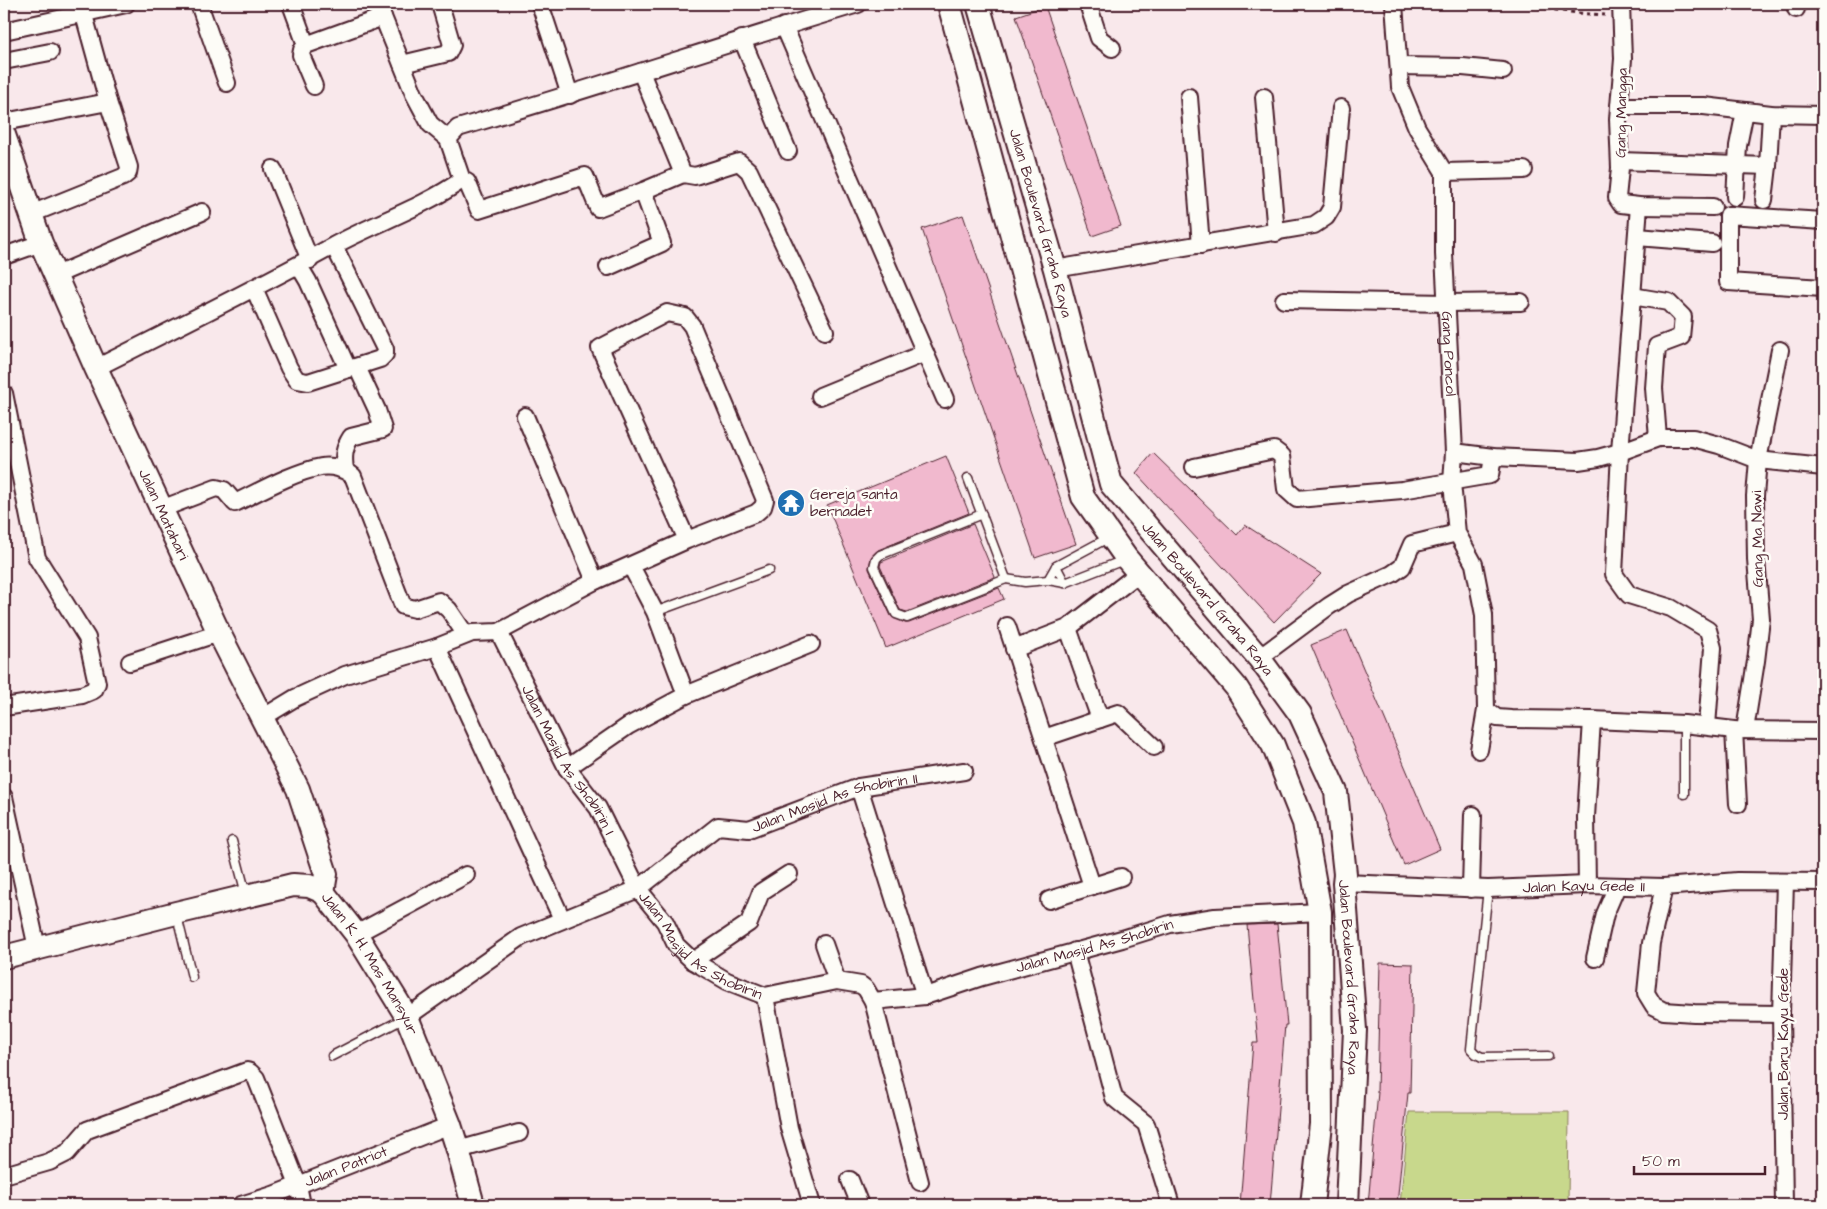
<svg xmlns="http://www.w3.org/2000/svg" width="1827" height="1209" font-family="'Architects Daughter',sans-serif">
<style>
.green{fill:#c8d88c;stroke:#897c5c}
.building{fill:#f1b9ce;stroke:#4a1f2b}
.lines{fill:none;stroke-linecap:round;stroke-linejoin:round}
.lane-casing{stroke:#4a1f2b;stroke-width:11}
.street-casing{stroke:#4a1f2b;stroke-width:20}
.secondary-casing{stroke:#4a1f2b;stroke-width:26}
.path{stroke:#4a1f2b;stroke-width:3;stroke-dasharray:4 4;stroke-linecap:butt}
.lane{stroke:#fdfcf7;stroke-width:8}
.street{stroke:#fdfcf7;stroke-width:16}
.secondary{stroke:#fdfcf7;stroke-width:22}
.labels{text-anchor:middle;stroke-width:5;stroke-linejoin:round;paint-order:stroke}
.street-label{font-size:15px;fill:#4a1f2b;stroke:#fdfcf7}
.poi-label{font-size:15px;fill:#4a1f2b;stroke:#fdfcf7;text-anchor:start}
</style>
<rect width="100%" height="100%" fill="#f9e8eb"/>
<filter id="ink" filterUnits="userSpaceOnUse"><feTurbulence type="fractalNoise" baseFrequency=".02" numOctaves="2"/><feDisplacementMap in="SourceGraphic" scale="10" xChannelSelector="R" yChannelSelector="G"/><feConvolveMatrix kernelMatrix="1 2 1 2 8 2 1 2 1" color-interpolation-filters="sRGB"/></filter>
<g filter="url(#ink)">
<polygon class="green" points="1409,1112 1569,1112 1568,1205 1400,1205"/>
<g class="building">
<polygon points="1045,6 1121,226 1092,236 1016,16"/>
<polygon points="963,215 1076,544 1035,558 922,229"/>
<polygon points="1153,453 1237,535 1245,525 1321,574 1274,622 1136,473"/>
<polygon points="946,456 969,513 878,550 871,557 869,569 891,616 905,623 909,623 999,588 1004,599 886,648 827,505"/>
<polygon points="973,524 995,577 907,612 900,610 880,566 881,562"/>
<polygon points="1347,630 1440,849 1404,865 1311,645"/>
<polygon points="1277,924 1287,1025 1285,1025 1270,1205 1240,1205 1253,1043 1258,1043 1247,925"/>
<polygon points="1380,963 1413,964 1410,1093 1408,1093 1397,1205 1368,1205 1378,1092 1377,1092"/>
</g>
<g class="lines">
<defs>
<g id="lane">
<polyline points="968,478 1006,579"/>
<polyline points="982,514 880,555 876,559 874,567 896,614 907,618 1006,579 1025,582 1048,580 1065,583 1124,560"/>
<polyline points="1056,566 1065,583"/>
<polyline points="1048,580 1056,566 1108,538"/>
<polyline points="655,612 769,570"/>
<polyline points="1684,724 1684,794"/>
<polyline points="232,841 246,894"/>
<polyline points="1488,889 1471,1049 1476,1054 1482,1057 1548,1056"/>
<polyline points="177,916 192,977"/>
<polyline points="332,1056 405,1018"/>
</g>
<g id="street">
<polyline points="199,4 227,83"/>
<polyline points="291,4 306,45"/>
<polyline points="375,4 383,17 414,94 430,124 448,139"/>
<polyline points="540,4 570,95"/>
<polyline points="1088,4 1099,38 1112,48"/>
<path id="s1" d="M1394,4L1400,87L1417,128L1444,172V254L1454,452L1452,483L1457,533L1474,564L1484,615L1486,710L1479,750"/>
<polyline points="1621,4 1623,59 1618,119 1620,168 1617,198 1621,204 1639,206 1713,207"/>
<polyline points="1796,4 1796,9"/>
<polyline points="784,26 945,399"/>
<polyline points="4,31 126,4"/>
<polyline points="742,39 788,151"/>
<polyline points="4,61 50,52"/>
<polyline points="402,64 448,53 452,45 440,4"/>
<polyline points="1399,66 1463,67 1503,71"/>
<polyline points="641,72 683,174 695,176 739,162 749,171 825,331"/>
<polyline points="314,86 301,55 302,50 306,45 383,17"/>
<polyline points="1189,97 1201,245"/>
<polyline points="1264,97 1276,233"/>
<polyline points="1619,106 1704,106 1771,114 1823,115"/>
<polyline points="4,122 108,102"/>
<polyline points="1620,161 1768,166"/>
<polyline points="273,169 310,260"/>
<polyline points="1444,172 1524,170"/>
<polyline points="462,180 467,182 479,210 585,176 598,208 643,191"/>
<polyline points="1735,197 1738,146 1745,111"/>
<polyline points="1764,200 1768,166 1771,114"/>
<polyline points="1639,206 1620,452 1614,574 1629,595 1671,608 1708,630 1713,648 1707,726"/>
<polyline points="31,214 123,177 128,173 129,167 108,102 81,4"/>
<polyline points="1823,221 1728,215 1728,282 1823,288"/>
<polyline points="1637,237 1712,243"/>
<polyline points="4,256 41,243"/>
<polyline points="299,266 308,281 348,369"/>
<polyline points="608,267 662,243 643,191 683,174"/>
<polyline points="1055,269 1314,225 1326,217 1332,207 1341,108"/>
<polyline points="54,276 202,212"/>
<polyline points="254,288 289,368 297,380 308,382 380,359 385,354 385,349 334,246"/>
<polyline points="1632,296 1668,302 1683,317 1681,337 1657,346 1654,388 1658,438"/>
<polyline points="1284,300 1447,303 1521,302"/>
<path d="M96,368C175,328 255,289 333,246C375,223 422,208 462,180L448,139L458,128C592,89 724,44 858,4"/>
<polyline points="4,393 37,558 87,638 97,683 94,690 82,695 4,707"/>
<polyline points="820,396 925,353"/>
<polyline points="525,416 595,581"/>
<polyline points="1454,452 1493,457 1578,461 1598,458 1620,452 1658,438 1693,438 1719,445 1758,460 1823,467"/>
<polyline points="1194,467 1274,450 1282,456 1286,489 1297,499 1402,490 1490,475 1493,457"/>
<path d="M345,469C343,456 344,448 351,437L383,429L377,410L357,367"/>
<path d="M161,509L216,488L224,490L235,503C260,491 294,472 321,467C332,465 345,469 353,476L403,606L415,609L439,601L449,610L466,635"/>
<polyline points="631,566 655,612 686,695 811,644"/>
<polyline points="1007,626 1092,886"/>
<polyline points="1068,628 1100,719"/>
<path id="s2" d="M499,632L567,768L598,808L638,889L665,922L676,945L693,961L727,981L765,996L837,981L861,985L866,989L873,1001L920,1182"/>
<polyline points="437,647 562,919"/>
<polyline points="1014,649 1068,628 1139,573"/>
<polyline points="1259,658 1329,606 1348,594 1392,574 1402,567 1412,544 1457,533"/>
<polyline points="130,662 219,633"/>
<polyline points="1486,710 1497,718 1511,719 1592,720 1684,724 1734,730 1823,731"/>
<polyline points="262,718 295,698 345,675 437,647 472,633 499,632 595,581 687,540 756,513 763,507 765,500 692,326 685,317 667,313 600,348 687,540"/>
<polyline points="1734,730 1738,804"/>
<polyline points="1745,730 1756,661 1761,619 1756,559 1755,496 1758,460 1780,350"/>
<polyline points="1044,738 1118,713 1154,747"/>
<polyline points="567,768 628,726 686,695"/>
<polyline points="859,787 925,996"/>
<polyline points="4,797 37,948"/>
<path id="s3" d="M1344,883L1488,889L1587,885L1664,887L1737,881L1823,882"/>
<polyline points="1587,885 1586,817 1592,720"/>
<polyline points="1664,887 1651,943 1646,993 1654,1006 1664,1011 1694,1013 1781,1014"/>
<polyline points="1471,889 1473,815"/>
<polyline points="1049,900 1121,877"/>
<polyline points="356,934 466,875"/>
<polyline points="824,944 837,981"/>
<polyline points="1075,951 1114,1098 1146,1124 1171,1205"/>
<polyline points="1595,958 1605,914 1617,886"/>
<polyline points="693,961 749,923 761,892 789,874"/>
<polyline points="765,996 789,1128 812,1205"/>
<path id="s4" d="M873,1001L925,996L982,977L1122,939L1170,924L1215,917L1320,912"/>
<path id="s5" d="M407,1017L521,937L638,889L718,826L749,829L859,787L964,771"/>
<polyline points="458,1150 519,1133"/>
<polyline points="4,1175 49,1162 67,1153 87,1130 247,1071 250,1072 256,1078 298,1185 302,1205"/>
<polyline points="850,1180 860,1205"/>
<path id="s6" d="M241,1205L273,1195L450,1125"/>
<polyline points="1784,1205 1781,1014 1785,882"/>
</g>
<g id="secondary">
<polyline points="949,4 1083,497 1127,559 1236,687 1273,745 1304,823 1320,912 1321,1124 1312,1205"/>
<path id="s7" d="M978,4L1055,269L1111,484L1259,658L1300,714L1336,792L1345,874L1344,883L1355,1030L1347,1205"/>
<path id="s8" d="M4,135L41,243L96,368L219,633L298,789L326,874L323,892"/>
<path id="s9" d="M4,957L176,913L293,885L309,886L323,892L356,934L407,1017L450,1125L458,1150L473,1205"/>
</g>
</defs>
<use href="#lane" class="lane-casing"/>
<use href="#street" class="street-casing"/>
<use href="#secondary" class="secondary-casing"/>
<polyline class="path" points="1523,4 1528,6 1577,13 1605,15"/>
<use href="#lane" class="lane"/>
<use href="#street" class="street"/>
<use href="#secondary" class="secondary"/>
</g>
</g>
<defs>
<symbol id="temple-disc" viewBox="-11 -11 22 22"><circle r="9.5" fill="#1f6fb2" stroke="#fdfcf7"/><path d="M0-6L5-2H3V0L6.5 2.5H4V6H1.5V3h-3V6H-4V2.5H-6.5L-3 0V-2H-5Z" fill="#fff"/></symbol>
</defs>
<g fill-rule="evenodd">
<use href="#temple-disc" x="775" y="487" width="32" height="32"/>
</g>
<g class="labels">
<g class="street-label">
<text transform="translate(1621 113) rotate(-89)" y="5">Gang Mangga</text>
<text dy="5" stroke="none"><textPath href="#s7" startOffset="228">Jalan Boulevard Graha Raya</textPath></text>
<text dy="5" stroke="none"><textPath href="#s1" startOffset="361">Gang Poncol</textPath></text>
<text dy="5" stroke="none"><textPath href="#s8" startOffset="412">Jalan Matahari</textPath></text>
<text transform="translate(1757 539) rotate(-91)" y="5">Gang Ma Nawi</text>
<text dy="5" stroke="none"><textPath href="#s7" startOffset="648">Jalan Boulevard Graha Raya</textPath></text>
<text dy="5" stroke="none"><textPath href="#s2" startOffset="146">Jalan Masjid As Shobirin I</textPath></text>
<text dy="5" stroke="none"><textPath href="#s5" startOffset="489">Jalan Masjid As Shobirin II</textPath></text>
<text dy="5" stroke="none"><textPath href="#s3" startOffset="240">Jalan Kayu Gede II</textPath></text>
<text dy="5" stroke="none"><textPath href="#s2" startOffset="380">Jalan Masjid As Shobirin</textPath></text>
<text dy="5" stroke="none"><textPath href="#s4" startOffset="229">Jalan Masjid As Shobirin</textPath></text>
<text dy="5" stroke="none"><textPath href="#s9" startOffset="415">Jalan K. H. Mas Mansyur</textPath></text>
<text dy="5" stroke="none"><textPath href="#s7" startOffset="1068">Jalan Boulevard Graha Raya</textPath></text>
<text transform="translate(1783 1044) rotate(-90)" y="5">Jalan Baru Kayu Gede</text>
<text dy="5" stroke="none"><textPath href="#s6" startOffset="112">Jalan Patriot</textPath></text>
</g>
<g class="poi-label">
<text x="810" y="499">Gereja santa<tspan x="810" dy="17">bernadet</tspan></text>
</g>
</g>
<rect width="1827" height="1209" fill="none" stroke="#fdfcf7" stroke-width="20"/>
<rect x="10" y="10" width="1807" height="1189" fill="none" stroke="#4a1f2b" stroke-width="2" filter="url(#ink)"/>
<path d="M1634 1166v8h131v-8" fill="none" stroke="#4a1f2b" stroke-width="2.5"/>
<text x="1642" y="1166" font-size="15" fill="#4a1f2b" stroke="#fdfcf7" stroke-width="4" paint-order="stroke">50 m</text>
</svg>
